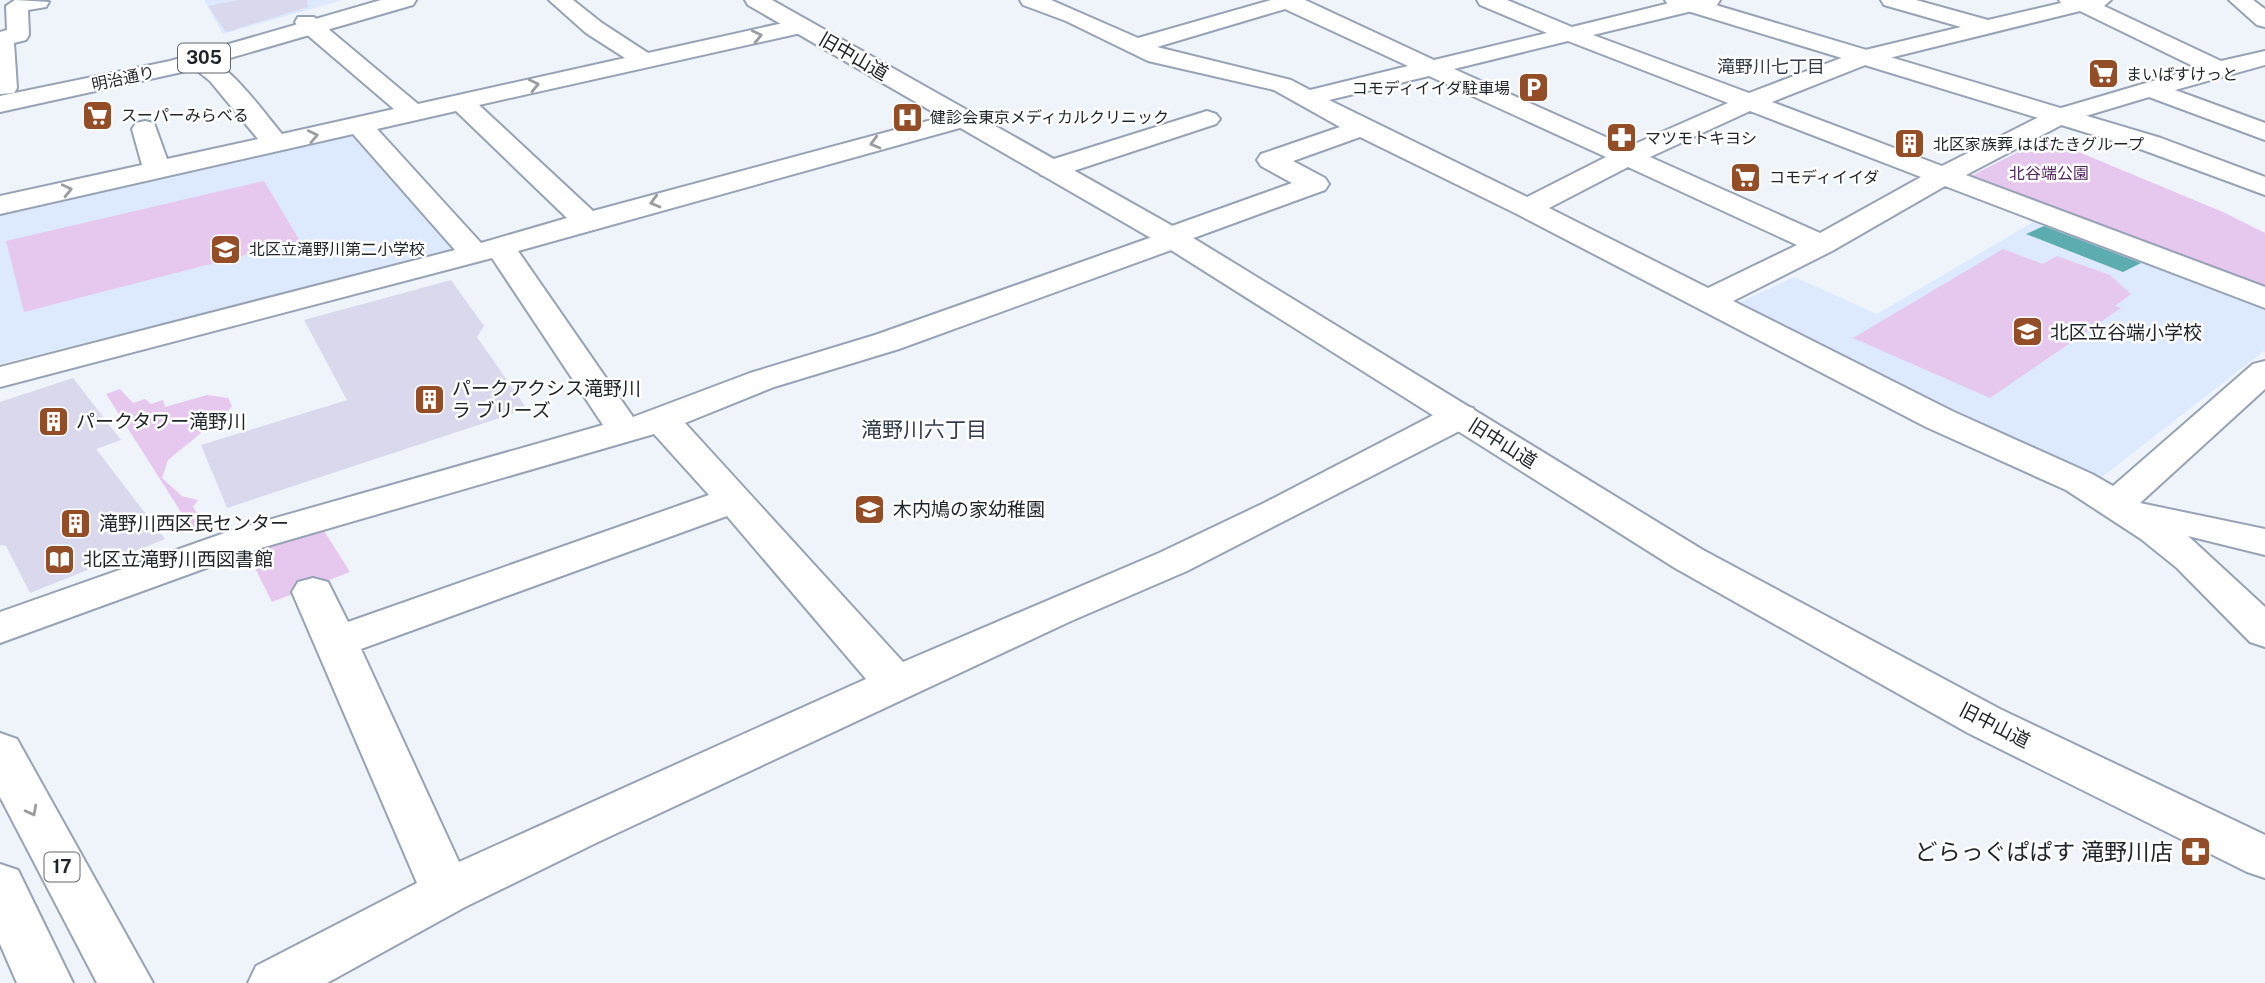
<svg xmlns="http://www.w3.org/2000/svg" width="2265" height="983" font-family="'Public Sans','Noto Sans JP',sans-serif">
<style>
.built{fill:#dce9fe}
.green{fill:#e6c8ef}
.water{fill:#5dacb0}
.building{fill:#d9d8ed}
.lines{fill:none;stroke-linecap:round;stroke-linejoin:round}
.minor-casing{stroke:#97a2b4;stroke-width:4}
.tertiary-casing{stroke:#97a2b4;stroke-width:4}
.primary-casing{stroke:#97a2b4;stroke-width:4}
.trunk-casing{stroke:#97a2b4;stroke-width:4}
.motorway-casing{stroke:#97a2b4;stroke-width:4}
.minor{fill:#fff;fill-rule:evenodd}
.tertiary{fill:#fff;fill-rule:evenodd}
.primary{fill:#fff;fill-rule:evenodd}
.trunk{fill:#fff;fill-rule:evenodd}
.motorway{fill:#fff;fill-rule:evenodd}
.oneway{stroke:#9a9c9f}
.labels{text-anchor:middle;stroke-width:5;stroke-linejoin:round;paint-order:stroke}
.far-poi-label{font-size:16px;fill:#1f232a;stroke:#fff;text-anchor:start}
.far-street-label{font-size:16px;fill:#1f232a;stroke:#fff}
.far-park-label{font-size:16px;fill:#51245e;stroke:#fff}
.shield{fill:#fff;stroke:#62656a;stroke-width:2}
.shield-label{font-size:18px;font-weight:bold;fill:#1f232a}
.far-neighbourhood-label{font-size:18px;fill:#313b49;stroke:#fff}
.street-label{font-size:19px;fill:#1f232a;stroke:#fff}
.poi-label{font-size:19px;fill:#1f232a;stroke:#fff;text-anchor:start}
.neighbourhood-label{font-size:21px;fill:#313b49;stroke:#fff}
.near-poi-label{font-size:23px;fill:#1f232a;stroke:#fff;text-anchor:end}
</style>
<rect width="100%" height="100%" fill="#eff4fb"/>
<g class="built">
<polygon points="204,0 342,0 223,34"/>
<polygon points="341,132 355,134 455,246 447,252 0,364 0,208"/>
<polygon points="2040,218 2265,305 2265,350 2098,480 1935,405 1734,305 1794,277 1877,314"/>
</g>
<g class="green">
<polygon points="2045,138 2223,212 2265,233 2265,291 1971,176"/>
<polygon points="264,181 300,241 24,312 6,241"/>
<polygon points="2003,249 2043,264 2057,256 2110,275 2131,294 2115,306 2121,308 1990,398 1853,338"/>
<polygon points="120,389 133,403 145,399 151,404 163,400 165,407 207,395 228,398 232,406 227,412 168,460 162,478 182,496 198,500 193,507 198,514 215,519 213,521 200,528 191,528 106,394"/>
<polygon points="319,523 350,572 272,602 244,546"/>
</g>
<polygon class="water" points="2044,226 2141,263 2123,272 2026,234"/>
<g class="building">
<polygon points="240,0 307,0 308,7 226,32 208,6"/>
<polygon points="451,280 484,326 477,337 527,409 227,508 201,445 347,400 304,320"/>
<polygon points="73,378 121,440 96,449 165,539 30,593 6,546 0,545 0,402"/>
</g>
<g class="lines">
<defs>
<g id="minor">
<polygon points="15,0 49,2 46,7 28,10 29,35 26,40 14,43 17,88 14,93 0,94 0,32 7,30 6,6"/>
<path d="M549,0H573L602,23L648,53L801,19L809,21L812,26L809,31L801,33L479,105L593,211L965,111L974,114L978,119L974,124L518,251L633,417L750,373L875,335L1155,236L1158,231L1292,183L1261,166L1257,160L1261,154L1340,127L1274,90L1148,61L1066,21L1023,5L1020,0H1051L1138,38L1271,0H1305L1434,60L1547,33L1480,5L1477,0H1507L1572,27L1682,0H1720L1717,5L1593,35L1749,93L1857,52L1961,27L1884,5L1881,0H1916L1988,20L2061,3L2059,0H2111L2104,6L2221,61L2265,51V65L2175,90L2265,123V140L2149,97L2069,121L1966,175L2265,287V308L1945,186L1832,251L1733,301L1952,411L2092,474L2113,486L2253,364L2265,361V389L2140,503L2265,529V555L2188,536L2265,607V647L2250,642L2177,568L2141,539L2066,490L1926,427L1517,214L1360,137L1293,161L1325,178L1329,184L1325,190L1188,240L1185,245L899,349L774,387L685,423L903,662L1159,553L1264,503L1447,408L1460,405L1473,408L1478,416L1473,424L1187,571L1071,621L598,842L465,907L327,983H248L256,966L417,883L292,592L298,582L313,578L328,582L348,622L709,495L654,434L261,548L0,643V612L233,530L603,425L492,258L0,387V367L455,250L353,134L0,214V196L142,165L132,129L136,123L145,121L154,123L167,159L258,139L210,81L184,60L188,55C219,47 263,112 282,134L394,109L298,27L295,22L298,17H314L418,104L625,58L586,33ZM1285,9L1408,66L1310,90L1291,80L1157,47ZM2080,11L2197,68L2051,111L1942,166L1772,102L1873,62ZM1568,41L1728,103L1628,147L1454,69ZM1429,76L1606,157L1527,197L1329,100ZM456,111L567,218L481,243L377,129ZM1750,111L1921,177L1820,233L1650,157ZM1628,167L1797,245L1708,288L1549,208ZM727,516L866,679L459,862L361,649Z"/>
<polygon points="1207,111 1216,114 1220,119 1216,124 1061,175 1051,177 1041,175 1037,169 1041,163"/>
</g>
<g id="tertiary">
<polygon points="745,0 772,0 1185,233 1703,550 2000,709 2265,835 2265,878 2247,872 1968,733 1675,568 1163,245 748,5"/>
<polygon points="1665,0 1699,0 2161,138 2265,177 2265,195 2143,150 1668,5"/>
<polygon points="2229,0 2253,0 2265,9 2265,27 2257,25"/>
</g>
<polygon id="primary" points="381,0 416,0 413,5 182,72 0,112 0,96 170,61"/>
<polygon id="trunk" points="0,733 17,739 153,983 97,983 0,797"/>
<polygon id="motorway" points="0,864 18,870 73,983 17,983 0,944"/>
</defs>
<use href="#minor" class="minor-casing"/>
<use href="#tertiary" class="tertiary-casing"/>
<use href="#primary" class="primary-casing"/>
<use href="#trunk" class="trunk-casing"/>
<use href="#motorway" class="motorway-casing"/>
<use href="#minor" class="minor"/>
<use href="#tertiary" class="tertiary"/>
<use href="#primary" class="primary"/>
<use href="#trunk" class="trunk"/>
<use href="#motorway" class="motorway"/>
</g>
<defs><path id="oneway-chevron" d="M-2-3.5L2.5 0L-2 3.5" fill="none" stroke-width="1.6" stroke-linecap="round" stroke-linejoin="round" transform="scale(1.75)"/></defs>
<g class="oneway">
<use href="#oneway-chevron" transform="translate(757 36) rotate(-13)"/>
<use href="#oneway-chevron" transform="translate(534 85) rotate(-13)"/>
<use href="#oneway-chevron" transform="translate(313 136) rotate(-12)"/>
<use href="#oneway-chevron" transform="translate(875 143) rotate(165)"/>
<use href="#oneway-chevron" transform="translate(67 190) rotate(-13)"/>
<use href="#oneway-chevron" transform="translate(655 202) rotate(165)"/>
<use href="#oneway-chevron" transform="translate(32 811) rotate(62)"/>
</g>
<defs>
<symbol id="supermarket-square" viewBox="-11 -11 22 22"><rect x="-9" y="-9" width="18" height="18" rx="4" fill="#944e27" stroke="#fff"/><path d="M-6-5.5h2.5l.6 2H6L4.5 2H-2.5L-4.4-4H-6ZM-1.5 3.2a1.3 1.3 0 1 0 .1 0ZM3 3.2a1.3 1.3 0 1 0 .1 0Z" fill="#fff"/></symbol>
<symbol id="parking-square" viewBox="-11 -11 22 22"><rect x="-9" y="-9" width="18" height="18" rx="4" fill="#944e27" stroke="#fff"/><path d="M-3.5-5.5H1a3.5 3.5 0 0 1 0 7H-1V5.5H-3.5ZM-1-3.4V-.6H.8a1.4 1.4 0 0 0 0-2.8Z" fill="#fff"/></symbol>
<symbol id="hospital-square" viewBox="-11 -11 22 22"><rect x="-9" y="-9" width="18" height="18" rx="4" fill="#944e27" stroke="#fff"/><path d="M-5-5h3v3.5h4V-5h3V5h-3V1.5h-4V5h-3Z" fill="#fff"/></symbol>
<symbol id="pharmacy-square" viewBox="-11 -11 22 22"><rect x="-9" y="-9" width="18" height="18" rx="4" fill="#944e27" stroke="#fff"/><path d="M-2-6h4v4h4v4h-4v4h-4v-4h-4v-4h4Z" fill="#fff"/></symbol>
<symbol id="building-square" viewBox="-11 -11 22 22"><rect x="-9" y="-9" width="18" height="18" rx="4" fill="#944e27" stroke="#fff"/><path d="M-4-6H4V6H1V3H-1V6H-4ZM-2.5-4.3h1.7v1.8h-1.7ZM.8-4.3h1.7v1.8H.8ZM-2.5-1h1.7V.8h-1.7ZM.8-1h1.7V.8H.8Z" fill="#fff"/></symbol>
<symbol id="school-square" viewBox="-11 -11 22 22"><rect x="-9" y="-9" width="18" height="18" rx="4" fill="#944e27" stroke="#fff"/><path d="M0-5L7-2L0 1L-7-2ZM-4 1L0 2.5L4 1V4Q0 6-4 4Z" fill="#fff"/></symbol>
<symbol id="library-square" viewBox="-11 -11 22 22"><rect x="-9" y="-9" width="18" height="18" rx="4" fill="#944e27" stroke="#fff"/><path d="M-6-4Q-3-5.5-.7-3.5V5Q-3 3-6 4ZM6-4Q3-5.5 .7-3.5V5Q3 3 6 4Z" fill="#fff"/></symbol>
</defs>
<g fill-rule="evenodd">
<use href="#supermarket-square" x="2086" y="56" width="35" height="35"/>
<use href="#parking-square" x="1516" y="70" width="35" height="35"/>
<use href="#supermarket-square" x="80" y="98" width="35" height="35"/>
<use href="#hospital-square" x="890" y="100" width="35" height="35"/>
<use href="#pharmacy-square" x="1604" y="120" width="35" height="35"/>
<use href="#building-square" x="1892" y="126" width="35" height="35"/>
<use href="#supermarket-square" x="1728" y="160" width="35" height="35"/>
<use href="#school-square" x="208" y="232" width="35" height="35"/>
<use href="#school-square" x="2010" y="314" width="35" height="35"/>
<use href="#building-square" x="412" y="382" width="35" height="35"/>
<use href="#building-square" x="36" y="404" width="35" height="35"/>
<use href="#school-square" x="852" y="492" width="35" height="35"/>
<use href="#building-square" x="58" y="506" width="35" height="35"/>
<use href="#library-square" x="42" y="542" width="35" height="35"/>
<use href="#pharmacy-square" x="2178" y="834" width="35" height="35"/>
</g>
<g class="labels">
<g class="far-poi-label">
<text x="2126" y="80">まいばすけっと</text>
<text x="1510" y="94" text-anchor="end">コモディイイダ駐車場</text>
<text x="121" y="121">スーパーみらべる</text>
<text x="930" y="123">健診会東京メディカルクリニック</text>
<text x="1645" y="144">マツモトキヨシ</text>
<text x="1933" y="150">北区家族葬 はばたきグループ</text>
<text x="1769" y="183">コモディイイダ</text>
<text x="249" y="255">北区立滝野川第二小学校</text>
</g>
<g class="far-street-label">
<text transform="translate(123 78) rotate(-12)" y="6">明治通り</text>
</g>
<g class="far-park-label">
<text x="2049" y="179">北谷端公園</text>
</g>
<g class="shield">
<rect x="178" y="43.5" width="52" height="29" rx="5"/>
<rect x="44.5" y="852.5" width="35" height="29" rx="5"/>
</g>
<g class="shield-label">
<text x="204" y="64">305</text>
<text x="62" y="873">17</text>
</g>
<g class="far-neighbourhood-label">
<text x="1771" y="73">滝野川七丁目</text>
</g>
<g class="street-label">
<text transform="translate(854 56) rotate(30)" y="7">旧中山道</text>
<text transform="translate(1503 443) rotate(32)" y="7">旧中山道</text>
<text transform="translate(1995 725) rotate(27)" y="7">旧中山道</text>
</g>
<g class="poi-label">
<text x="2050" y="339">北区立谷端小学校</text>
<text x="452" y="395">パークアクシス滝野川<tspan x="452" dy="22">ラ ブリーズ</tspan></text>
<text x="76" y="428">パークタワー滝野川</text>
<text x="893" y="516">木内鳩の家幼稚園</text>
<text x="99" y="530">滝野川西区民センター</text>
<text x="83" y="566">北区立滝野川西図書館</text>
</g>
<g class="neighbourhood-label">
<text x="924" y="437">滝野川六丁目</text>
</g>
<g class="near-poi-label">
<text x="2173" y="860">どらっぐぱぱす 滝野川店</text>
</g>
</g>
</svg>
